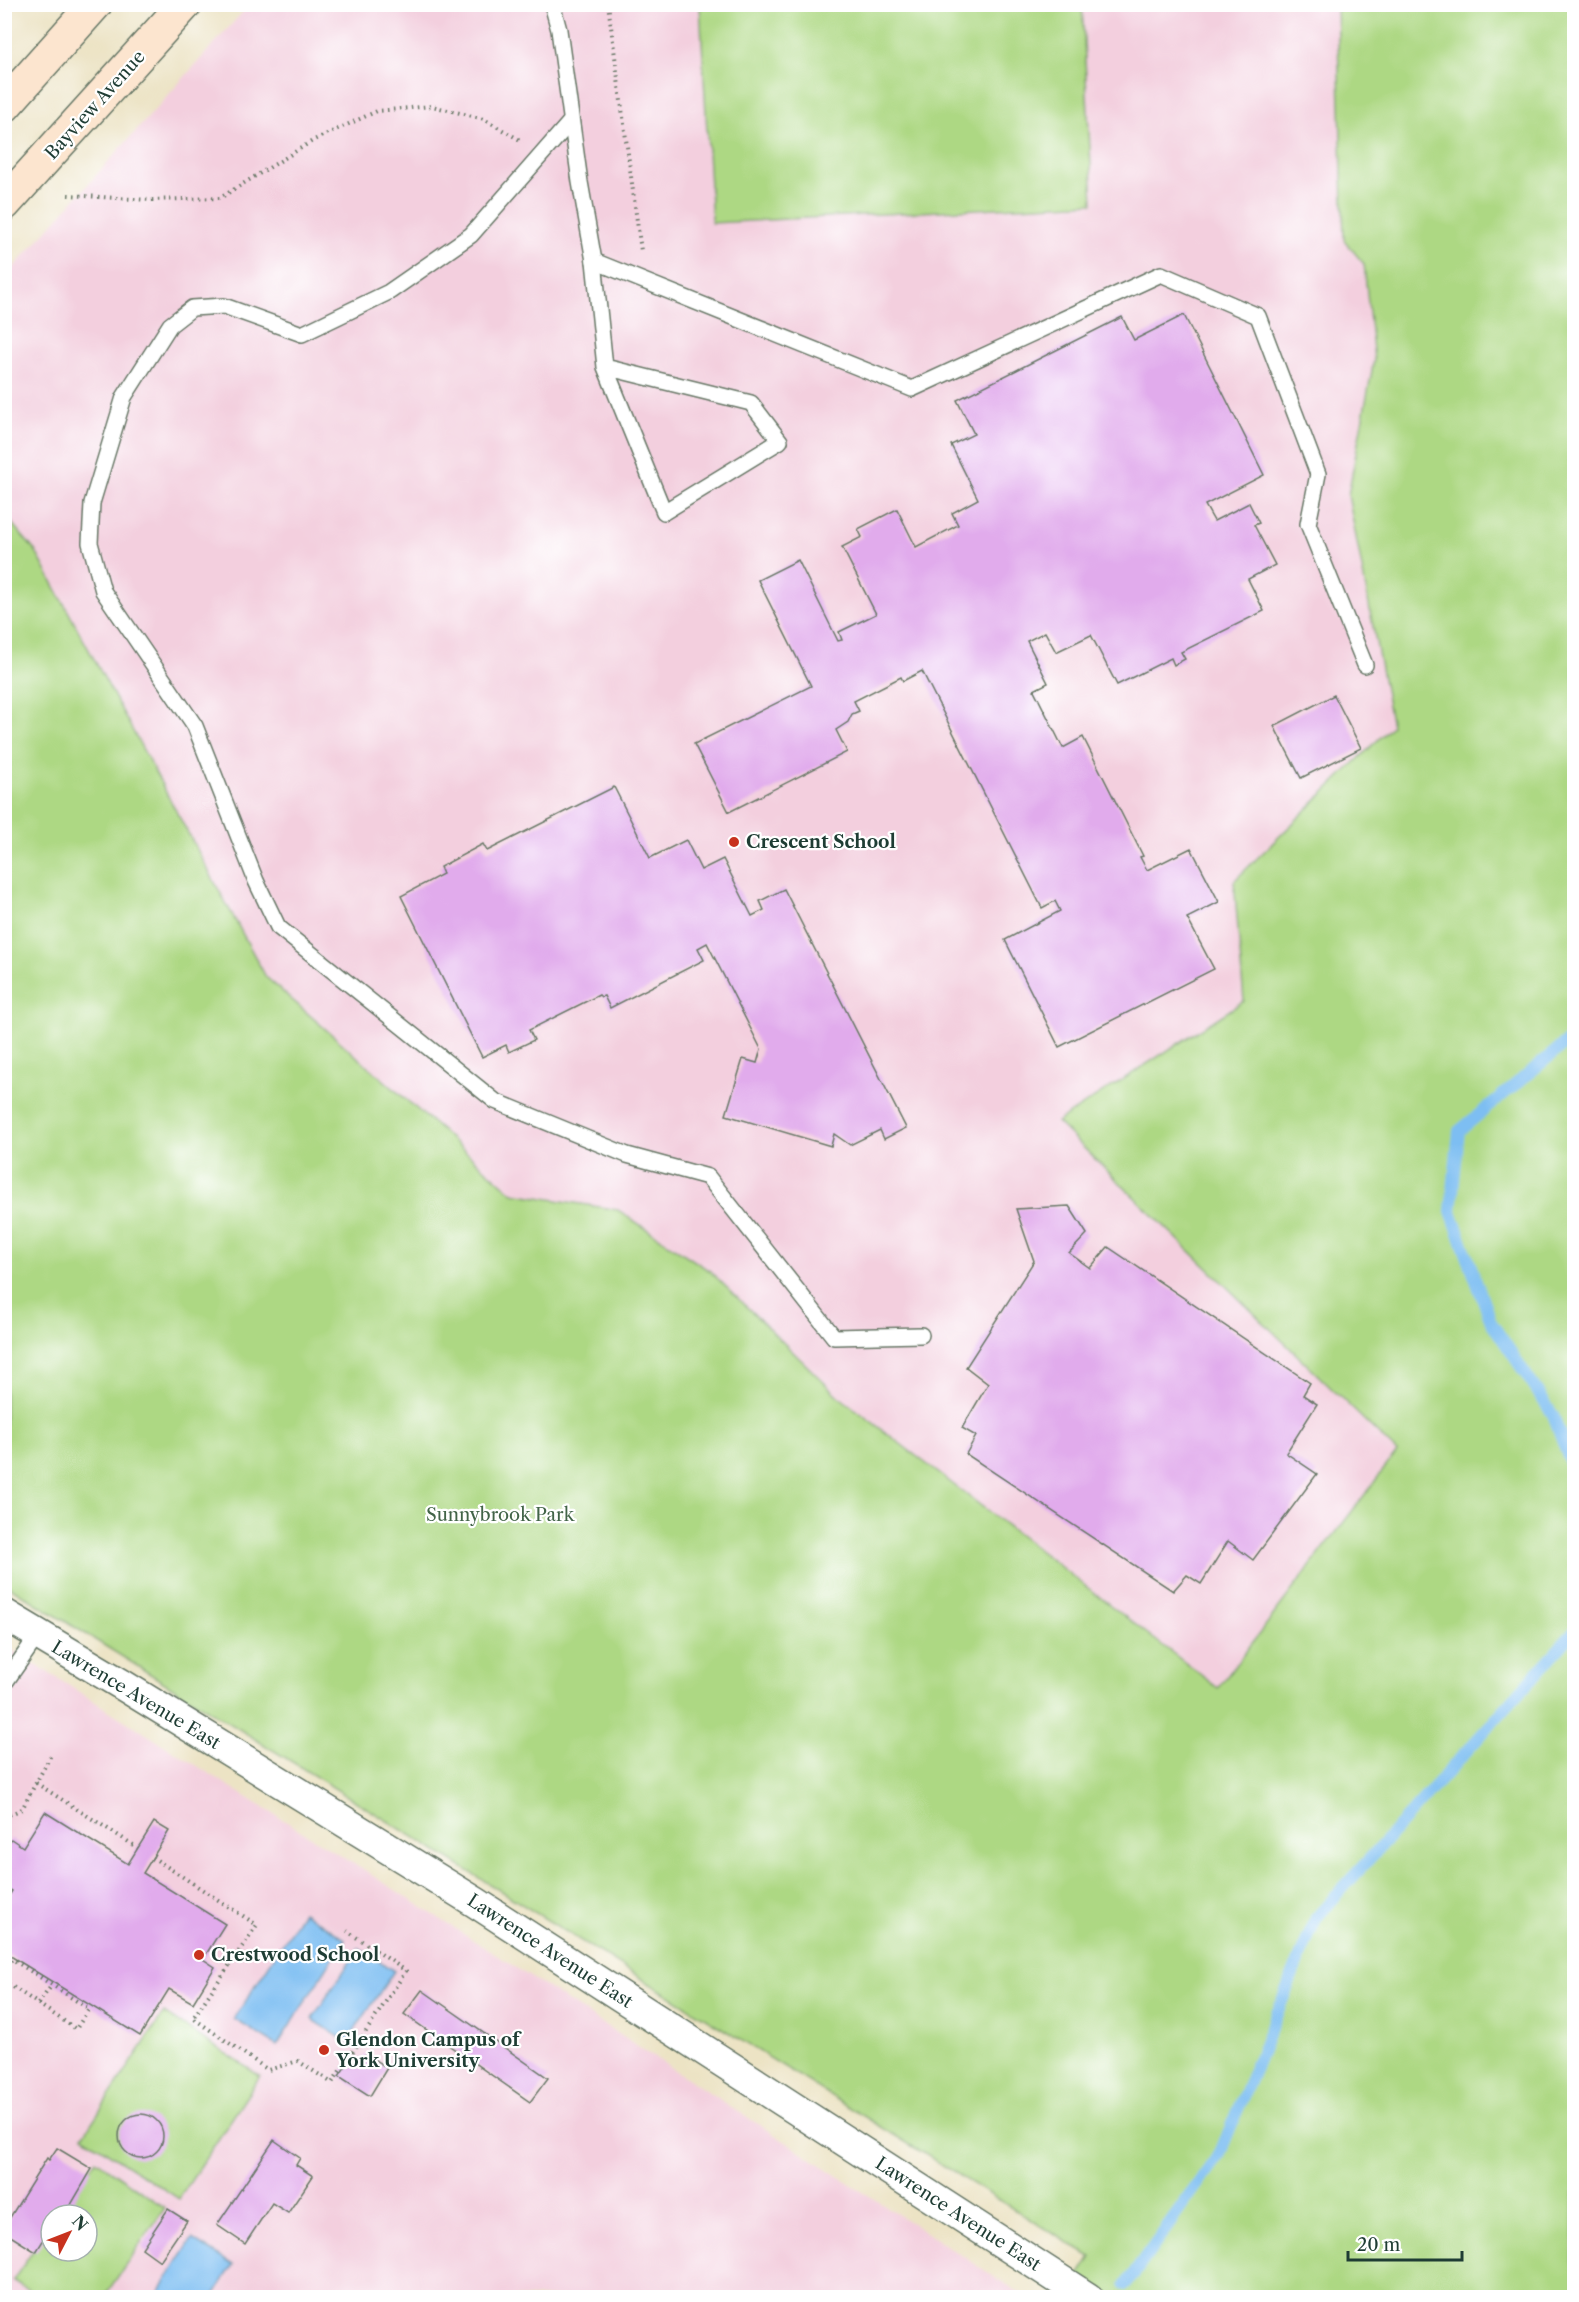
<svg xmlns="http://www.w3.org/2000/svg" width="1579" height="2302" font-family="'Libre Caslon Text',serif">
<style>
.built{fill:#f3cfde;fill-rule:evenodd}
.green{fill:#add883;stroke:#668a5c;stroke-width:1.5}
.water{fill:#7dbef2;stroke:#4e7e93;stroke-width:1.5}
.lines{fill:none;stroke-linecap:round;stroke-linejoin:round}
.stream{stroke:#7dbef2;stroke-width:12}
.building{fill:#e1abec}
.service-casing{stroke:#677766;stroke-width:18}
.minor-casing{stroke:#677766;stroke-width:33}
.secondary-casing{stroke:#677766;stroke-width:36}
.path{stroke:#677766;stroke-width:4;stroke-dasharray:1.5 4.5;stroke-linecap:butt}
.service{stroke:#fff;stroke-width:15}
.minor{stroke:#fff;stroke-width:30}
.secondary{stroke:#fce5cf;stroke-width:33}
.poi-dot{fill:#c8321e;stroke:#fff;stroke-width:2}
.labels{text-anchor:middle;stroke-width:4.5;stroke-linejoin:round;paint-order:stroke}
.street-label{font-size:18px;fill:#1f3d34;stroke:#fff}
.poi-label{font-size:18px;font-weight:bold;fill:#1f3d34;stroke:#fff;text-anchor:start}
.park-label{font-size:18px;fill:#426448;stroke:#fff}
</style>
<rect width="100%" height="100%" fill="#fff"/>
<filter id="ink" filterUnits="userSpaceOnUse"><feTurbulence type="fractalNoise" baseFrequency=".0167" numOctaves="2"/><feDisplacementMap in="SourceGraphic" scale="12" xChannelSelector="R" yChannelSelector="G"/><feConvolveMatrix kernelMatrix="1 2 1 2 8 2 1 2 1" color-interpolation-filters="sRGB"/></filter>
<filter id="wash" filterUnits="userSpaceOnUse"><feTurbulence type="fractalNoise" baseFrequency=".008" numOctaves="4" result="noise"/><feDisplacementMap in="SourceGraphic" scale="24" xChannelSelector="R" yChannelSelector="G"/><feGaussianBlur stdDeviation="1.35" result="paint"/><feColorMatrix in="noise" values="0 0 0 0 0 0 0 0 0 0 0 0 0 0 0 0 0 1.4 0 .05"/><feComposite in="paint" operator="in"/></filter>
<g filter="url(#wash)">
<rect width="100%" height="100%" fill="#ece3c4"/>
<g class="built">
<polygon points="249,5 1337,5 1344,240 1364,264 1374,360 1348,495 1392,726 1234,881 1244,1001 1057,1122 1397,1453 1218,1688 837,1395 710,1271 618,1210 513,1193 266,977 36,552 5,514 5,277"/>
<path d="M4,1645L389,1886L1026,2297H5ZM51,2215H87V2251H51Z"/>
</g>
<g class="green">
<polygon points="700,5 1082,5 1093,203 712,223"/>
<polygon points="1337,5 1574,5 1574,2297 1065,2297 1091,2257 5,1584 4,514 36,552 266,977 513,1193 618,1210 710,1271 837,1395 1218,1688 1397,1452 1057,1122 1244,1001 1234,881 1392,726 1348,495 1374,360 1364,264 1344,240"/>
<polygon points="164,2013 260,2076 179,2199 83,2136"/>
<polygon points="96,2160 165,2208 104,2297 39,2297 13,2280 51,2225 51,2251 87,2251 87,2215 58,2215"/>
</g>
<g class="water">
<polygon points="303,1912 345,1939 277,2046 234,2019"/>
<polygon points="359,1948 394,1971 347,2042 312,2019"/>
<polygon points="192,2239 233,2265 213,2297 156,2297"/>
</g>
<g class="lines">
<g class="stream">
<polyline points="1574,1036 1459,1131 1451,1211 1491,1322 1553,1415 1574,1473"/>
<polyline points="1126,2285 1220,2153 1316,1918 1574,1632"/>
</g>
</g>
<g id="blocks">
<g class="building">
<polygon points="1184,315 1264,475 1205,505 1214,521 1249,503 1259,523 1254,525 1275,565 1248,579 1264,611 1181,652 1185,659 1174,665 1171,658 1117,685 1091,635 1056,652 1045,632 1027,641 1048,683 1034,690 1063,748 1083,737 1143,856 1140,857 1147,870 1191,848 1219,902 1187,918 1214,969 1059,1047 1005,940 1060,911 1055,901 1042,908 922,671 903,681 901,677 854,701 859,711 852,714 848,722 836,730 847,752 729,812 694,744 811,686 758,580 798,560 838,641 842,640 839,632 876,614 842,547 862,537 858,529 897,509 916,547 958,525 952,513 978,499 951,445 974,434 957,400 1122,317 1134,340"/>
<polygon points="1334,695 1361,748 1301,778 1274,726"/>
<polygon points="614,787 650,858 686,840 701,870 723,859 752,916 764,910 760,901 784,889 906,1128 884,1139 880,1130 850,1145 834,1134 831,1146 726,1115 743,1059 757,1063 761,1049 707,943 698,948 704,960 610,1008 604,996 601,997 599,995 529,1030 534,1040 509,1052 506,1045 482,1057 401,896 443,874 440,867 483,844 487,851"/>
<polygon points="1069,1206 1087,1234 1069,1253 1090,1268 1108,1247 1310,1383 1303,1395 1317,1404 1286,1453 1317,1474 1253,1560 1228,1541 1201,1584 1187,1575 1173,1591 966,1454 976,1436 962,1428 988,1384 966,1367 1034,1261 1016,1209"/>
<polygon points="45,1812 128,1864 154,1822 169,1831 143,1873 225,1924 203,1959 215,1967 193,2003 169,1989 140,2036 4,1952 4,1903 12,1891 4,1886 4,1850 11,1839 23,1847"/>
<polygon points="422,1990 548,2078 530,2102 404,2014"/>
<polygon points="366,2054 387,2068 370,2096 339,2076 353,2055 362,2060"/>
<circle cx="141" cy="2136" r="22"/>
<polygon points="274,2140 300,2158 296,2165 313,2176 288,2213 272,2203 245,2244 217,2225"/>
<polygon points="57,2148 92,2169 65,2215 51,2215 51,2228 36,2252 4,2232 4,2227 47,2158 49,2160"/>
<polygon points="168,2209 187,2221 160,2261 142,2248"/>
</g>
</g>
</g>
<g filter="url(#ink)">
<use href="#blocks" fill-opacity="0" stroke="#677766" stroke-width="1.5"/>
<g class="lines">
<defs>
<g id="service">
<polyline points="552,4 559,30 580,182 594,261 605,367 664,512 780,441 751,403 605,367"/>
<polyline points="571,121 471,235 389,292 302,334 224,306 192,308 170,325 124,397 92,503 90,543 103,591 195,726 256,881 278,927 495,1101 627,1155 708,1177 834,1337 921,1335"/>
<polyline points="594,261 912,389 1161,274 1258,316 1318,474 1308,524 1365,665"/>
<polyline points="4,1684 38,1635"/>
</g>
<polyline id="minor" points="4,1614 121,1684 475,1902 1088,2298"/>
<g id="secondary">
<polyline points="4,106 95,4"/>
<polyline points="4,204 185,4"/>
</g>
</defs>
<use href="#service" class="service-casing"/>
<use href="#minor" class="minor-casing"/>
<use href="#secondary" class="secondary-casing"/>
<g class="path">
<polyline points="608,4 641,251"/>
<polyline points="68,195 150,200 220,198 314,140 377,111 432,106 484,119 520,140"/>
<polyline points="36,1783 138,1848"/>
<polyline points="4,1817 22,1809 51,1755"/>
<polyline points="152,1857 257,1925 193,2018 268,2070 298,2061 332,2083 406,1971 347,1931"/>
<polyline points="4,1971 12,1959 89,2009 76,2029 4,1981"/>
<polyline points="38,2004 52,1985"/>
</g>
<use href="#service" class="service"/>
<use href="#minor" class="minor"/>
<use href="#secondary" class="secondary"/>
</g>
</g>
<g class="poi-dot">
<circle cx="734" cy="842" r="6"/>
<circle cx="199" cy="1955" r="6"/>
<circle cx="324" cy="2050" r="6"/>
</g>
<g class="labels">
<g class="street-label">
<text transform="translate(95 105) rotate(-48)" y="6">Bayview Avenue</text>
<text transform="translate(136 1695) rotate(31)" y="6">Lawrence Avenue East</text>
<text transform="translate(550 1951) rotate(33)" y="6">Lawrence Avenue East</text>
<text transform="translate(958 2214) rotate(33)" y="6">Lawrence Avenue East</text>
</g>
<g class="poi-label">
<text x="746" y="848">Crescent School</text>
<text x="211" y="1961">Crestwood School</text>
<text x="336" y="2046">Glendon Campus of<tspan x="336" dy="21">York University</tspan></text>
</g>
<g class="park-label">
<text x="500" y="1521">Sunnybrook Park</text>
</g>
</g>
<rect width="1579" height="2302" fill="none" stroke="#fff" stroke-width="24"/>
<g transform="translate(69 2233) rotate(48)"><circle r="28" fill="#ffffff" stroke="#a5b1ae" stroke-width="1.5"/>
<path d="M0-4.5L10 22L0 15L-10 22Z" fill="#c8321e"/>
<text y="-9" font-size="16" font-weight="bold" text-anchor="middle" fill="#1f3d34">N</text>
</g>
<path d="M1348 2251v9h114v-9" fill="none" stroke="#1f3d34" stroke-width="3"/>
<text x="1357" y="2251" font-size="18" fill="#1f3d34" stroke="#ffffff" stroke-width="4.5" paint-order="stroke">20 m</text>
</svg>
